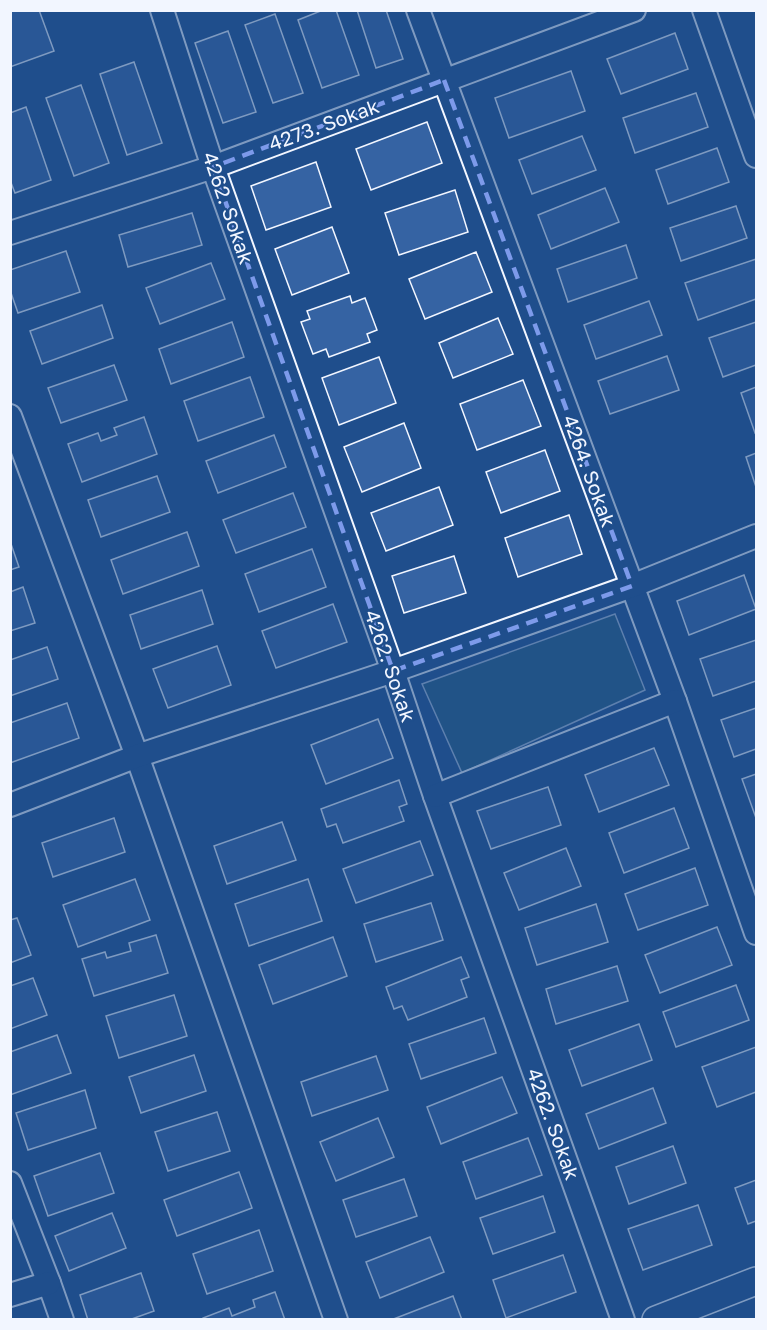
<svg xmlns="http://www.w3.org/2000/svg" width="767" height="1330" font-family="'Golos Text',sans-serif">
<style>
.green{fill:#245a82;stroke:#a8bbd7;stroke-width:1.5}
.building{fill:#3563a3;stroke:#f2f6ff;stroke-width:1.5}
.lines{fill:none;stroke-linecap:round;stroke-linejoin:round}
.minor-casing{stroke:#f2f6ff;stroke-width:26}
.tertiary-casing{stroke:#f2f6ff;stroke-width:30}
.minor{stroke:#1f4e8c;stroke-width:22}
.tertiary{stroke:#1f4e8c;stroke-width:27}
.marked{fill:none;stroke:#7d9aea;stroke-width:4.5;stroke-dasharray:12 8;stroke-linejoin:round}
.labels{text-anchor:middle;stroke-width:4.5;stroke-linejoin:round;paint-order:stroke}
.street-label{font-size:20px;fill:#f2f6ff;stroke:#1f4e8c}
</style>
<rect width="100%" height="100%" fill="#1f4e8c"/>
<polygon class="green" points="615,614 645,690 462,773 422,684"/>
<g class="building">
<polygon points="10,10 39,10 54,51 10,67"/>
<polygon points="323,10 336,10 359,75 322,88 298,20"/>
<polygon points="357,10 386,10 403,59 376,68"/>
<polygon points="275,14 303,93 273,103 245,25"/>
<polygon points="228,31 256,112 223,123 195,43"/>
<polygon points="675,33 688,69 621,94 607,59"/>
<polygon points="134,62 162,143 127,155 100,74"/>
<polygon points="571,71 585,111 509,138 495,98"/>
<polygon points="81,85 109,163 74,176 46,98"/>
<polygon points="696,93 708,127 635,153 623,118"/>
<polygon points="26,107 51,180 15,193 10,180 10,113"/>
<polygon points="427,122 442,163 371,190 356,149"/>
<polygon points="582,136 596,170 532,194 519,160"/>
<polygon points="717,148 729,182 668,204 656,170"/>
<polygon points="316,162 331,207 266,230 251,186"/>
<polygon points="605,188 619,222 551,249 538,215"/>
<polygon points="455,190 468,232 399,255 385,213"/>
<polygon points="736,206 747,238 681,261 670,228"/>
<polygon points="192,213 202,245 128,267 119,235"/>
<polygon points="332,227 349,273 292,295 275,249"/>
<polygon points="626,245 637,278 568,302 557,269"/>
<polygon points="66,251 80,292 18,313 10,290 10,270"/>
<polygon points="476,252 492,292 425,319 409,279"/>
<polygon points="756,259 756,299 698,320 685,283"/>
<polygon points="211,263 225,299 160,324 146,288"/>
<polygon points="350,296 352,303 365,298 377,330 367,334 370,342 329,357 326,349 313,354 301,322 310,319 307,311"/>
<polygon points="649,301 662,335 596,359 584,325"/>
<polygon points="102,305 113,338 42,364 30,331"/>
<polygon points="498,318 513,354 453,378 439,343"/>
<polygon points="232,322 244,357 171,384 159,349"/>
<polygon points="756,322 756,365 723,377 709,338"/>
<polygon points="667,356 679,390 610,414 598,381"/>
<polygon points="379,357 396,403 339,425 322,378"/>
<polygon points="114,365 127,400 61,423 48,388"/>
<polygon points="250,377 264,417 198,441 184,401"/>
<polygon points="523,380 541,426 477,450 460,404"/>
<polygon points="756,387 756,432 755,433 741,393"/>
<polygon points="144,417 157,454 82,482 68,444 98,433 101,441 117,435 114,428"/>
<polygon points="404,423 421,468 362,492 344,447"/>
<polygon points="274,435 286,467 218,493 206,461"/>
<polygon points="545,450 560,491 501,513 486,472"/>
<polygon points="756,453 756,487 746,457"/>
<polygon points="157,476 170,512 101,537 88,500"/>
<polygon points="439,487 453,525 386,551 371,513"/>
<polygon points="293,493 306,527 236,553 223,520"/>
<polygon points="569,515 582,554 518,577 505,538"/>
<polygon points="187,532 199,566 123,594 111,560"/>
<polygon points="10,541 19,567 10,570"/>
<polygon points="312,549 326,587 259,612 245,574"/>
<polygon points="454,556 466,593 404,613 392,576"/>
<polygon points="744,575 756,609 689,635 677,601"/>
<polygon points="23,587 35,623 10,631 10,592"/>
<polygon points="202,590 213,624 141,649 130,615"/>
<polygon points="333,604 347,642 276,668 262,631"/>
<polygon points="756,640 756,681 713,696 700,659"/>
<polygon points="217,646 231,685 168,708 153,669"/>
<polygon points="47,647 58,679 10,696 10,660"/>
<polygon points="67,703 79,738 10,763 10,723"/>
<polygon points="756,708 756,749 734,757 721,720"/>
<polygon points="378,719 393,758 326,784 311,745"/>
<polygon points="654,748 669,785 599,812 585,775"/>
<polygon points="756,774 756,818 742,779"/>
<polygon points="399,780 407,804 399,807 404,821 343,843 336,824 327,827 321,809"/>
<polygon points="548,787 561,825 491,849 477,811"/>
<polygon points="674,808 689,848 624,873 609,833"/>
<polygon points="114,818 125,852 53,877 42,843"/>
<polygon points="282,822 296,860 227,884 214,846"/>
<polygon points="420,841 433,875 356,903 343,869"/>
<polygon points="566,848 581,886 519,910 504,873"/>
<polygon points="695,868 708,905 638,930 625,894"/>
<polygon points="135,879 150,920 78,947 63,905"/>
<polygon points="308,879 322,921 249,946 235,904"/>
<polygon points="431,903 443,940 376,962 364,924"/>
<polygon points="596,904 608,942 537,965 525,928"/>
<polygon points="17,918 31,955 10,963 10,920"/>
<polygon points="717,927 732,965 660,993 645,955"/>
<polygon points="156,935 168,973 94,996 82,959 105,952 107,958 131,951 129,943"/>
<polygon points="333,937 347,976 273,1004 259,965"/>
<polygon points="461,957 469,977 461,980 467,997 408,1020 402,1006 394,1009 386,987"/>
<polygon points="617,966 628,1001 556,1024 546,989"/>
<polygon points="33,978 47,1015 10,1029 10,986"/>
<polygon points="736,985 749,1020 676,1047 663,1012"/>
<polygon points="174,995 187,1036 119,1058 106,1016"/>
<polygon points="484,1018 496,1053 421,1079 409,1044"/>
<polygon points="639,1024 652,1060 582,1086 569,1050"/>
<polygon points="57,1035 71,1073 10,1095 10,1052"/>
<polygon points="756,1047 756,1092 717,1107 702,1067"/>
<polygon points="194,1055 206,1091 141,1113 129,1077"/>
<polygon points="376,1056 388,1090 312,1116 301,1082"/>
<polygon points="502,1077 517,1113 441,1144 427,1107"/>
<polygon points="653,1088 666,1123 599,1149 586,1114"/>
<polygon points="85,1090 96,1128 28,1150 16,1113"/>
<polygon points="217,1112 230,1151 168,1171 155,1132"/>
<polygon points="378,1118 394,1157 336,1181 320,1142"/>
<polygon points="528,1138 542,1175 476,1199 463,1162"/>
<polygon points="673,1146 686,1183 629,1204 616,1167"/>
<polygon points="100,1153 114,1193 48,1216 34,1176"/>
<polygon points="239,1172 252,1208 177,1236 164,1200"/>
<polygon points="404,1179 417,1216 356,1237 343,1200"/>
<polygon points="756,1180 756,1221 748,1224 735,1188"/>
<polygon points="543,1196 555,1232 493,1254 480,1218"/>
<polygon points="698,1205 712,1245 643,1270 628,1229"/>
<polygon points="112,1213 126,1248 69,1271 55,1236"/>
<polygon points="259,1230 273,1271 207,1294 193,1254"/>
<polygon points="430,1237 444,1272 380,1298 366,1262"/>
<polygon points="563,1255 576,1292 506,1318 493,1280"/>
<polygon points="141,1273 154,1311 129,1320 88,1320 80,1295"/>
<polygon points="275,1292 285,1320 203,1320 203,1318 229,1308 232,1316 255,1307 253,1300"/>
<polygon points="453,1296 462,1320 391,1320"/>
</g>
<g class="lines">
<defs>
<g id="minor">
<polyline points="162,10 213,167 393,671 435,796 623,1320"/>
<polyline points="418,10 675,701 756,933"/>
<polyline points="704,10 756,156"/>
<polyline points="10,233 213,167 634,10"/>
<polyline points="10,416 137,756 336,1320"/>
<polyline points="435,796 675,701"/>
<polyline points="10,805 137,756 393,671 632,586 756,536"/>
<polyline points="10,1183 49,1283 62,1320"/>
<polyline points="10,1295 49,1283"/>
</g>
<polyline id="tertiary" points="656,1320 756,1281"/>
</defs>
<use href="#minor" class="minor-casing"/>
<use href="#tertiary" class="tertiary-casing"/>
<use href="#minor" class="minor"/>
<use href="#tertiary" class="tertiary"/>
</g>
<path d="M0 0H767V1330H0ZM444,80L632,586L393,671L213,167Z" fill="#1f4e8c" fill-opacity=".55" fill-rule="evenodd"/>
<path class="marked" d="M444,80L632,586L393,671L213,167Z"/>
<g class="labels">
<g class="street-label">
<text transform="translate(324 125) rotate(-20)" y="7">4273. Sokak</text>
<text transform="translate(228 208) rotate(71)" y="7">4262. Sokak</text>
<text transform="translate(589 471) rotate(70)" y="7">4264. Sokak</text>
<text transform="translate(390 666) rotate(71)" y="7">4262. Sokak</text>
<text transform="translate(553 1124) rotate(70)" y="7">4262. Sokak</text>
</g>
</g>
<rect width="767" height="1330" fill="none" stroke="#f2f6ff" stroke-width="24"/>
</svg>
